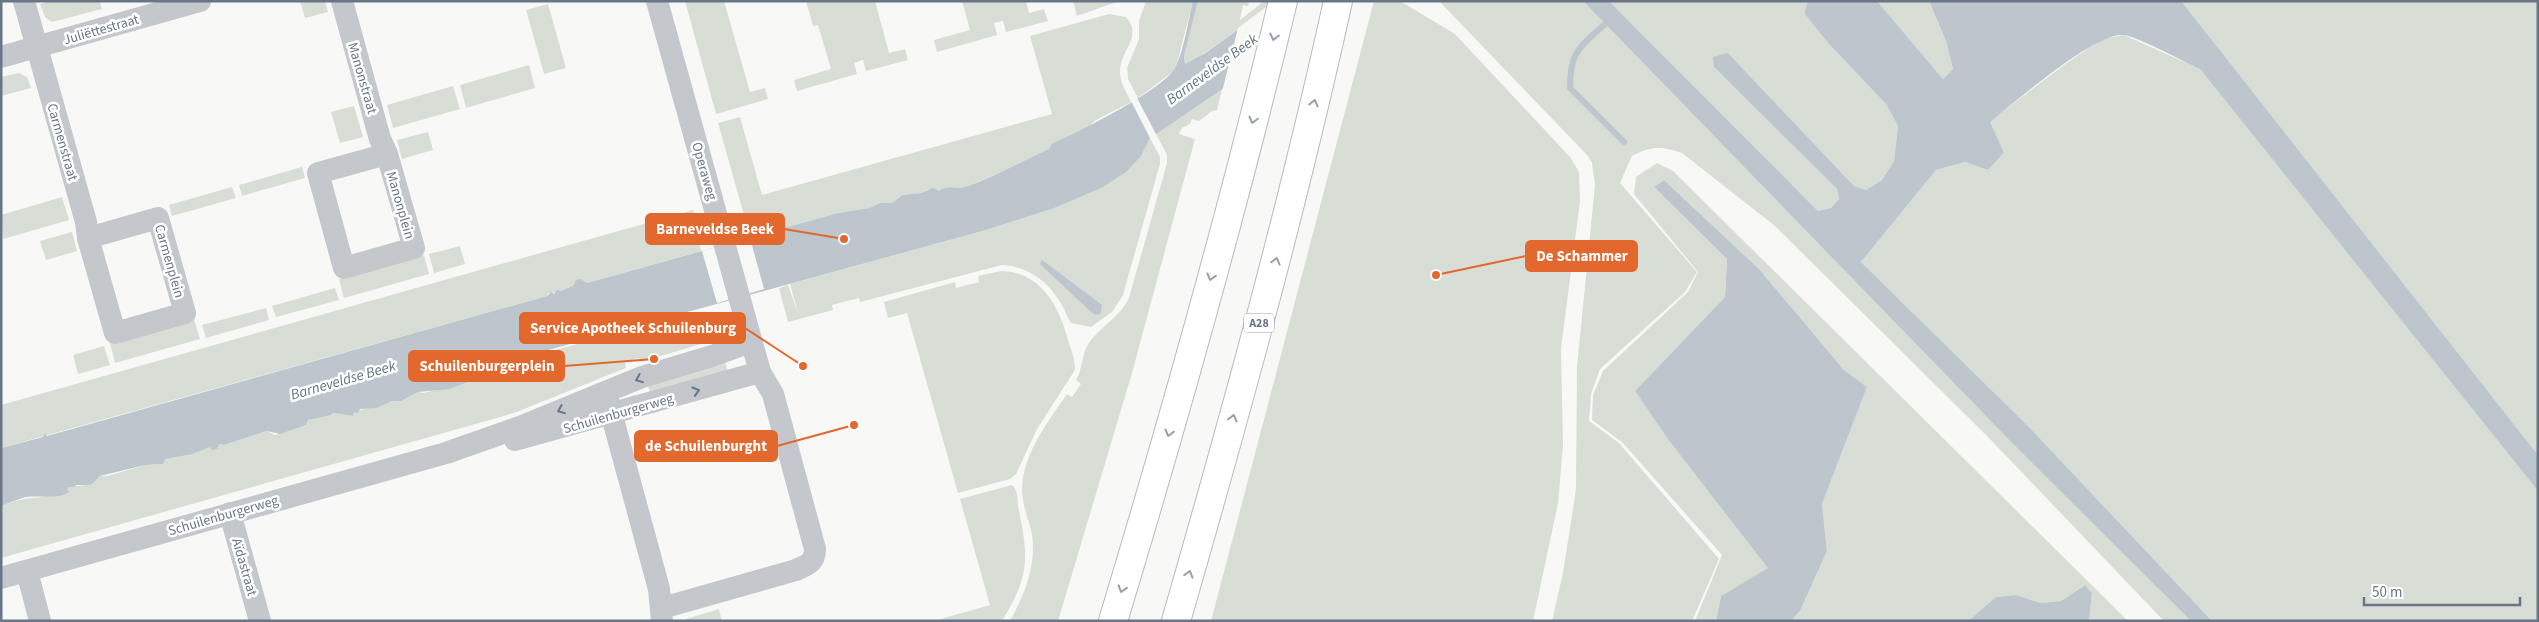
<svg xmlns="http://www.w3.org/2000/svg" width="2539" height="622" font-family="'Source Sans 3',sans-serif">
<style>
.green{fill:#d8ded5}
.water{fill:#bcc6cc}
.pier{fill:#f8f9f6}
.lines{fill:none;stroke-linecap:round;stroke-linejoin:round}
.stream{stroke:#bcc6cc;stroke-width:6}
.highway-casing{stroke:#b7babe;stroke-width:30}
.minor{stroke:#c4c7cb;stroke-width:22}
.highway{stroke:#fff;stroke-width:28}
.oneway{stroke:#959fab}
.oneway2{stroke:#687687}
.labels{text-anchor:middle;stroke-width:5;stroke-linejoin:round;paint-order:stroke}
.shield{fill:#fff;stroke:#959fab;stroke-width:1}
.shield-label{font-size:12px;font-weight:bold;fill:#687687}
.street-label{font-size:14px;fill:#687687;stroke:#fff}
.water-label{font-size:15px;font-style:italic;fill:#647782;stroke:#fff}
.leader{fill:none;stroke:#e2682d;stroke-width:2}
.callout-dot{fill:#e2682d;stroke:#fff;stroke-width:2}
.callout{fill:#e2682d;stroke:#e2682d;stroke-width:2}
.callout-label{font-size:15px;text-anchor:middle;font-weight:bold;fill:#fff}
</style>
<rect width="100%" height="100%" fill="#f8f9f6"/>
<g class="green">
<polygon points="51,1 100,1 102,9 52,22 45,17 40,4"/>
<polygon points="300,1 325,1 328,12 305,18"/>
<polygon points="685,1 724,1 750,92 765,88 768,99 716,114"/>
<polygon points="806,1 875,1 889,53 905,49 908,60 866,71 863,60 854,63 857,74 797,91 794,80 831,69 818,25 813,26"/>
<polygon points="962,1 1026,1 1029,13 1044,9 1048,21 1006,32 1003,21 994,23 997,35 937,52 934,40 970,30"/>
<polygon points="1073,1 1120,1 1077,16"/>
<polygon points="1146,1 1193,1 1176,67 1171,73 1138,98 1128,79 1127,68 1139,39 1139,21"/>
<polygon points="1198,1 1249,1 1248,6 1243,5 1240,20 1264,1 1278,1 1192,62 1185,64 1184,56"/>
<polygon points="1374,1 1400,1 1455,34 1570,157 1579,172 1580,201 1561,348 1563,446 1558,503 1533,621 1211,621"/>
<path d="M1439,1H1583L2012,443L2191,621H2164L1989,438L1775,226L1682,153C1660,146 1652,146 1632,156L1620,183L1697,272L1685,292L1600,369L1591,394L1589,421L1619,443L1719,559L1692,621H1552L1563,573L1576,489L1577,367L1595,185L1592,163L1587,155Z"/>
<polygon points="1609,1 1808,1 1804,13 1828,43 1886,104 1898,126 1894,161 1882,180 1866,190 1854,186 1728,53 1714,67 1837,189 1839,199 1831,208 1818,211"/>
<polygon points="1877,1 1929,1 1946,41 1953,69 1943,79"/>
<polygon points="2181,1 2538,1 2538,455 2225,58"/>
<polygon points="548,4 566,68 544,74 526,10"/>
<path d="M1109,14L1126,17C1144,37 1119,51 1120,72C1120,83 1127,93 1131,102L1096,120L1084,131L1051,144L1049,149L1030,160L963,188L939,191L927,190L921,193L902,195L892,203H880L869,208L838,213L750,238L747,228H744L746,222L718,123L740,117L762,195L1052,114L1030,36Z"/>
<polygon points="2124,35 2200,69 2538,491 2538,621 2212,621 2028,426 1861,262 1936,170 1965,162 1988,170 2004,153 1989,122 2064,65 2102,39"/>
<polygon points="529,65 535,88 466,108 460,85"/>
<polygon points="19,73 27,77 31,88 1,96 1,77"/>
<polygon points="453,86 460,109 393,128 387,105"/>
<path d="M1222,89L1217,110L1212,111L1199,121L1192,119L1190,124L1182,128L1179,134L1195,139L1132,373L1058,621H1010C1026,592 1039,559 1030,526C1025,510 1020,496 1023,478C1028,447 1050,419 1067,394L1072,397L1081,384L1076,380C1083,369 1081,355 1089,343C1101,326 1120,317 1129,298L1167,163V155L1156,134Z"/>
<polygon points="354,106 363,137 340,143 331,112"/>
<polygon points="428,132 433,150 402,159 397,140"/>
<path d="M1150,138L1160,157V164L1123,295L1112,312L1091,327L1071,323C1066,316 1064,306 1058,299C1046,279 1025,266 1002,265L860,302L859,298L832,305L833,310L788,322L779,288L788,285L798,313L790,284L979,232Z"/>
<polygon points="1657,163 1673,171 2128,621 2089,621 2092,593 2085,585 2061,601 2041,603 2016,595 1996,597 1968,621 1791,621 1800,611 1827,551 1822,504 1867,387 1844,370 1759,269 1664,180 1654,187 1727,259 1725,297 1635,391 1667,438 1769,568 1721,596 1716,621 1695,621 1722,555 1623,443 1592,420 1593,395 1603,371 1688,292 1698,272 1634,194 1636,177"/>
<polygon points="302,167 305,178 242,196 239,185"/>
<polygon points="232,187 236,198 172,216 169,205"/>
<polygon points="62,197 69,220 3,239 1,215"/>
<path d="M693,210L702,240L699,242L701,251L587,283C571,282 563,294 548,293L547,296L1,448V405Z"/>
<polygon points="72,232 77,251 46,260 40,241"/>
<polygon points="460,246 465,264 434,273 429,254"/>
<polygon points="424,255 429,274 344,298 339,279"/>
<path d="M1001,271C1041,272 1059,306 1068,340C1071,349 1075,359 1075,370L1037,429L1016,474L1010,479L958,493L907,313L888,318L884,302L955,282L956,288L979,282L978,276Z"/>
<polygon points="335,288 339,300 276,317 272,306"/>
<polygon points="266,308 269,320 206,338 202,325"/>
<path d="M692,312L693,322L705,318L711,341L641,362L639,358L625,362L626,368L514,413L1,558V507C23,494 46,501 67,491V487L90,485L100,476H108L145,465L163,464L164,459L219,444L224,445L267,431L275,435L306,425L308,420L332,413L353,416L354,412L370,407L377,408L392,401H401L418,392L423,393L463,384L485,376L491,369L531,359L538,356L541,352L543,353L553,383L545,353Z"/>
<polygon points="194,319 200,339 115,363 110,343"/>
<polygon points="104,346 110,365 78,374 73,355"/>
<polygon points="724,359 729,375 651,396 647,382"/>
<path d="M1012,485C1019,490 1017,503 1019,511C1029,560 1029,576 1002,621H934L990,605L960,499Z"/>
<polygon points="719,609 722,621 686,621 686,619"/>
</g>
<g class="water">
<path d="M1193,1H1198L1184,56L1185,64L1204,54L1278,1L1240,77L1149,139L1141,156L1126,172L1101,188L1054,208L979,232L541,352L537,362L531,359L516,361L491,369L485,376L449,389L418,392L401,401H392L377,408L360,409L358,413L354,412L353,416L333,413L331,415L308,420L306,425L280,434L267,431L224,445L219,444L217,449L212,450L210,447L192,454L165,459L163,464L145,465L100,476C88,488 92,485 76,485L75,487H68L67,491H70C59,500 42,495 26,497C19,499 7,503 1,507V448L43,437L45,434L47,436L547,296L551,292L554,294L557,290L561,291L574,285L576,280L580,279L587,283L838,213L869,208L880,203H892L902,195L921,193L933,188L939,191C948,184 956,190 965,187C994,177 1021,162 1049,149L1051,144C1075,134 1163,90 1175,68C1184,51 1188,21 1193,1Z"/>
<path d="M1583,1H1609L1818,211L1831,208L1839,199L1837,189L1714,67L1713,57L1728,53L1854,186L1866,190L1882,180L1894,161L1898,126L1886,104L1828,43L1804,13L1808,1H1877L1943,79L1953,69L1946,41L1929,1H2181L2538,455V491L2200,69C2186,63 2135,35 2123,35C2094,33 2015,102 1990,122L2004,153L1988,170L1965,162L1936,170L1861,262L2028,426L2212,621H2191L2012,443Z"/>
<polygon points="1664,180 1759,269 1844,370 1867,387 1822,504 1827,551 1800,611 1791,621 1716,621 1721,596 1768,568 1667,438 1635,391 1725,297 1727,259 1654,187"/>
<polygon points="1042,260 1102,305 1101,313 1096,315 1091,312 1040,264"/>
<polygon points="2085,585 2092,593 2089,621 1968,621 1996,597 2016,595 2041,603 2061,601"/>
</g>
<g class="pier">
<polygon points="1274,1 1349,1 1241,84 1237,82 1222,92 1238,28"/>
<polygon points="1136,96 1157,136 1151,140 1130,99"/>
<polygon points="750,238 764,289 717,303 702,251"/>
</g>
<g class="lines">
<path class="stream" d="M1605,24C1579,48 1570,51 1570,88L1624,142"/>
<defs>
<g id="highway">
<path d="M1113,621C1175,416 1233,210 1283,1"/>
<path d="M1176,621C1235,416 1292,210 1338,1"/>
</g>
</defs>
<use href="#highway" class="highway-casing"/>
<g class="minor">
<polyline points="24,1 86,222 88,238"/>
<polyline points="342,1 380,139 387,154"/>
<path d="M657,1L760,372L773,394L815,549C815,563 807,565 796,570L662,608"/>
<polyline points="1,57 200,1"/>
<polygon points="387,154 414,248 344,268 318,173"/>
<polygon points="158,218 185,313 115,333 88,238"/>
<polyline points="608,401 659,589 662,621"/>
<polyline points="515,440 760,372"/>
<polyline points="230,513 260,621"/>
<polyline points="27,571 40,621"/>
<polyline points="1,578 446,453 520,427 642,377 712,356 751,342"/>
</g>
<use href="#highway" class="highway"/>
</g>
<defs><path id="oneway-chevron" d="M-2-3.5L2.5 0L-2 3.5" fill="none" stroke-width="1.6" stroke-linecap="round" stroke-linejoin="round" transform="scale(1.25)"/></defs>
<g class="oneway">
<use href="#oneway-chevron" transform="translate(1274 37) rotate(103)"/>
<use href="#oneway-chevron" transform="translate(1314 103) rotate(-77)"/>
<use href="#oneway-chevron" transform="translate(1253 120) rotate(105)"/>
<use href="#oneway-chevron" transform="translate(1276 261) rotate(-75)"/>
<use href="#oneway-chevron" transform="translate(1211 277) rotate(105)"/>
<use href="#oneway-chevron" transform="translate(1233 418) rotate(-75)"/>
<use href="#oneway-chevron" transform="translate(1169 433) rotate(105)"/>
<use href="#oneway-chevron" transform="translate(1189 574) rotate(-74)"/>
<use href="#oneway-chevron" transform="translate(1122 589) rotate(107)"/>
</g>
<g class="oneway2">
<use href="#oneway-chevron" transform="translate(639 379) rotate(158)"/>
<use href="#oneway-chevron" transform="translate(696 391) rotate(-16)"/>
<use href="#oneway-chevron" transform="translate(561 410) rotate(158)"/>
</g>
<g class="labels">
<rect class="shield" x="1244" y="313.5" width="30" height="19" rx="4"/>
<g class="shield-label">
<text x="1259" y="327">A28</text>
</g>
<g class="street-label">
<text transform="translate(101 29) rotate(-16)" y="5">Juliëttestraat</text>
<text transform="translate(363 78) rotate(74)" y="5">Manonstraat</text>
<text transform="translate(63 142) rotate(74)" y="5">Carmenstraat</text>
<text transform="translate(705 171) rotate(74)" y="5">Operaweg</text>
<text transform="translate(401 205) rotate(74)" y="5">Manonplein</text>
<text transform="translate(170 261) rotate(74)" y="5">Carmenplein</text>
<text transform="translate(618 413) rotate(-16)" y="5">Schuilenburgerweg</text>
<text transform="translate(223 515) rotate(-16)" y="5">Schuilenburgerweg</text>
<text transform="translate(245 567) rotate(74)" y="5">Aïdastraat</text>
</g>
<g class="water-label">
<text transform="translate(1212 69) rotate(-36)" y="5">Barneveldse Beek</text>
<text transform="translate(343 380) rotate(-16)" y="5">Barneveldse Beek</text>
</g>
</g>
<path class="leader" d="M844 239L784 229M1436 275L1526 256M803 366L745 328M654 359L564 366M854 425L777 446"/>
<g class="callout-dot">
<circle cx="844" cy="239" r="5"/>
<circle cx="1436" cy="275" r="5"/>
<circle cx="803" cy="366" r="5"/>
<circle cx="654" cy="359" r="5"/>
<circle cx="854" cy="425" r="5"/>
</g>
<g class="callout">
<rect x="646" y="214" width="138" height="30" rx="5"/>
<rect x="1526" y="241" width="111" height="30" rx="5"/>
<rect x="520" y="313" width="225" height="30" rx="5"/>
<rect x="409" y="351" width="155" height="30" rx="5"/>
<rect x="635" y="431" width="142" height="30" rx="5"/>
</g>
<g class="callout-label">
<text x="715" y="234">Barneveldse Beek</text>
<text x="1582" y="261">De Schammer</text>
<text x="633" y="333">Service Apotheek Schuilenburg</text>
<text x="487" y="371">Schuilenburgerplein</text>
<text x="706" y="451">de Schuilenburght</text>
</g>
<rect width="2539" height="622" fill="none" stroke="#687687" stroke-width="5"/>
<path d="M2364 597v8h156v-8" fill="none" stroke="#687687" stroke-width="2.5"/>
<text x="2372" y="597" font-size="15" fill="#687687" stroke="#ffffff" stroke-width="4" paint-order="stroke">50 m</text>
</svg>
